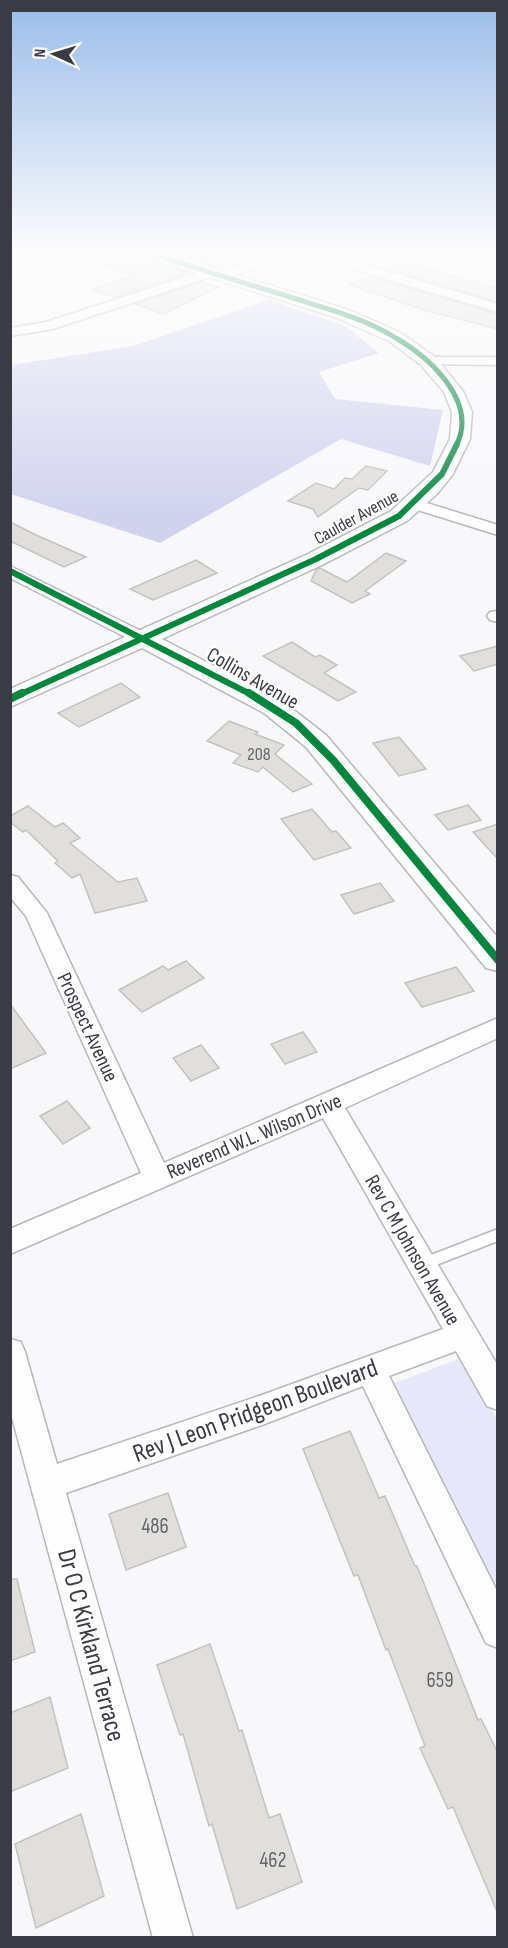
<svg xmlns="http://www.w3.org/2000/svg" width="508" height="1948" font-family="'Sofia Sans Condensed',sans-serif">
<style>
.green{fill:#e6e8f9}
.forest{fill:#d0d2ee}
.building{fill:#e1dfdc;stroke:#c4c2c0;stroke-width:1.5}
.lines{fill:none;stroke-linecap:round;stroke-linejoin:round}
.lane-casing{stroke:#b7b7bc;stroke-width:3}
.street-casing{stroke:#b7b7bc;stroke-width:3}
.secondary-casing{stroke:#b7b7bc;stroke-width:3}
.lane{fill:#fefefe;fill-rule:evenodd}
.street{fill:#fefefe;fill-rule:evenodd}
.secondary{fill:#fefefe;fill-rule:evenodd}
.cycleway-far2-casing{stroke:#fff;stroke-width:8}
.cycleway-far1-casing{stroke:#fff;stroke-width:9}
.cycleway-casing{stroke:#fff;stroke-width:12}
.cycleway-far2{stroke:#00873e;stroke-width:5}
.cycleway-far1{stroke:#00873e;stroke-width:6}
.cycleway{stroke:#00873e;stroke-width:8}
.labels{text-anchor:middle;stroke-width:4.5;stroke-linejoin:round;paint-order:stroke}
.far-street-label{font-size:18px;fill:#3a3b44;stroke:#fff}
.number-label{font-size:18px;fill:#64646a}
.street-label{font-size:21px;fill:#3a3b44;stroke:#fff}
.near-number-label{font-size:21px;fill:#64646a}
.near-street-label{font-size:26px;fill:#3a3b44;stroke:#fff}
</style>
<rect width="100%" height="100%" fill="#f8f8fb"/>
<polygon class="green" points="464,1357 497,1419 497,1595 392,1384"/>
<polygon class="forest" points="269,300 345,326 379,353 319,372 335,399 443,410 430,466 341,439 160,543 11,494 11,365 133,346"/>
<g class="building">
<polygon points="80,251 132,251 135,256 189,273 115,297 93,290 133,275 98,262 101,261 80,254"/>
<polygon points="168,251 252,251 253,256 217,267"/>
<polygon points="406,262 498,289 498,302 388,269"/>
<polygon points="370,277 498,314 498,329 424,310 349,285"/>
<polygon points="201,282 219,287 163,314 135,304"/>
<polygon points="366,466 387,471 368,490 359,488 318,517 313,509 288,501 316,483 334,489 345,478 352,479"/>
<polygon points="10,522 36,535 86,557 64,567 10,541"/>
<polygon points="386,553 406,561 365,591 370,594 352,603 311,581 316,570 320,568 347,582"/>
<polygon points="196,560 217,573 153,600 130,589"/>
<polygon points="292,642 315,657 320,655 337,665 324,673 356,692 338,701 263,656"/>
<polygon points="498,646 498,664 474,671 460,656"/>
<polygon points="121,683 140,697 79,727 58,713"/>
<polygon points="229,721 258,732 255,734 284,745 275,754 312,784 293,792 263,767 258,772 233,763 241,755 207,741"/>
<polygon points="399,737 426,769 399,776 373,743"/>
<polygon points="468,805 481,820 448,830 435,815"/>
<polygon points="28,806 55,827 63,823 80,838 70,843 118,882 137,878 147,901 95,913 80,874 72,878 55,863 58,861 26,830 23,832 10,822 10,816"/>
<polygon points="312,809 332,832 336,831 351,848 314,860 281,819"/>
<polygon points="498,824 498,859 473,832"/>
<polygon points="380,883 394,901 354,914 341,895"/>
<polygon points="186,961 204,978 142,1012 119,990 163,966 168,970"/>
<polygon points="456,967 474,991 422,1007 405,983"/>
<polygon points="10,1004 46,1053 10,1069"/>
<polygon points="303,1032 317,1052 285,1064 271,1044"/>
<polygon points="201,1045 219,1068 191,1081 173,1058"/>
<polygon points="67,1101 90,1128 63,1144 40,1116"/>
<polygon points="350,1431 379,1498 385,1496 415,1566 417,1566 478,1720 481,1719 498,1753 498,1914 453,1807 448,1809 420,1748 425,1746 388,1649 386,1650 358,1575 354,1576 303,1449"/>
<polygon points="168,1493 186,1547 126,1570 109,1514"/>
<polygon points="10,1579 17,1579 35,1652 10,1661"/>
<polygon points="210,1644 239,1731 242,1730 269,1818 280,1814 302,1882 237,1909 212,1824 209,1826 183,1734 180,1735 157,1665"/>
<polygon points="50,1697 68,1768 10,1792 10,1713"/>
<polygon points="81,1814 104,1896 36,1928 15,1844"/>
</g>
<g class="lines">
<defs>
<polygon id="lane" points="498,1229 498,1241 423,1270 418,1268 416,1264 418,1260"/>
<g id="street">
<polygon points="282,251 301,251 226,278 222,279 216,275 218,272"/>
<polygon points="353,261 498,304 498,312 349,268 349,262"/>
<polygon points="212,268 216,269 216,275 53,329 10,336 10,328 46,322"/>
<polygon points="428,357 498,357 498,365 423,364 421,361 423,358"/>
<polygon points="414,499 498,525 498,535 408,507 406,504 408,501"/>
<polygon points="10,566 149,635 152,639 149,643 137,643 10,578"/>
<polygon points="498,611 498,622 490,620 487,616 490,612"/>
<polygon points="10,875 18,877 47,913 164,1163 498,1018 498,1038 345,1108 498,1366 498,1410 487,1406 456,1351 389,1376 498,1593 498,1648 486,1643 363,1386 262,1425 66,1493 193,1938 153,1938 10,1410 10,1339 21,1342 25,1352 57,1464 262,1395 443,1329 323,1118 10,1254 10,1229 141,1173 26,916 10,897"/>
</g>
<polygon id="secondary" points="134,251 160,251 349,310 401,333 435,357 463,391 472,412 470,439 453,474 437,494 407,521 324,564 162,639 282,701 326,735 498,938 498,971 486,968 306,747 264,713 142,648 10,707 10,689 308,554 391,511 433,472 450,439 452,412 444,392 421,365 389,341 337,318 136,254"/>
</defs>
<use href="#lane" class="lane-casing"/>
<use href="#street" class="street-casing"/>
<use href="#secondary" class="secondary-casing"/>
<use href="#lane" class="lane"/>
<use href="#street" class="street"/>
<use href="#secondary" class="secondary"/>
<defs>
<path id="cycleway-far2" d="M142,251C191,266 240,282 290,297C325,308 364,318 396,338C430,358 479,402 456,446"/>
<g id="cycleway-far1">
<polyline points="10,571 252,695"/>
<polyline points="19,695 316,559 399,516 442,474 457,444"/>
</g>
<g id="cycleway">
<polyline points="249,693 296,723 333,760 498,960"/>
<polyline points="10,699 22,693"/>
</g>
</defs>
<use href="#cycleway-far2" class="cycleway-far2-casing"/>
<use href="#cycleway-far1" class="cycleway-far1-casing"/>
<use href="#cycleway" class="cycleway-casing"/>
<use href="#cycleway-far2" class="cycleway-far2"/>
<use href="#cycleway-far1" class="cycleway-far1"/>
<use href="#cycleway" class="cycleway"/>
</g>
<linearGradient id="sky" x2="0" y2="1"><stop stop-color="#9abcea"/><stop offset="0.48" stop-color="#fcfcfd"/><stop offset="1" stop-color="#fcfcfd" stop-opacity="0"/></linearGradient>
<rect width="508" height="524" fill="url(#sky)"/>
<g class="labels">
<g class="far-street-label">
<text transform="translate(356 517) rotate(-29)" y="6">Caulder Avenue</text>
</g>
<g class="number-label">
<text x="259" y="760">208</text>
</g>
<g class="street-label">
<text transform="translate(253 678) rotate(30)" y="7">Collins Avenue</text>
<text transform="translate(88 1027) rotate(65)" y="7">Prospect Avenue</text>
<text transform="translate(254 1136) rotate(-23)" y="7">Reverend W.L. Wilson Drive</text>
<text transform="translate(413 1250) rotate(60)" y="7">Rev C M Johnson Avenue</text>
</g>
<g class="near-number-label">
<text x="155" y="1533">486</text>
<text x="440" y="1687">659</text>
<text x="273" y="1867">462</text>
</g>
<g class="near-street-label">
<text transform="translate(255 1410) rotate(-20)" y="9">Rev J Leon Pridgeon Boulevard</text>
<text transform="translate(92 1645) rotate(75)" y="9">Dr O C Kirkland Terrace</text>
</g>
</g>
<rect width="508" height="1948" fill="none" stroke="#3a3b44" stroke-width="24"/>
<g transform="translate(54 54) rotate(274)" stroke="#ffffff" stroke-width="4.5" paint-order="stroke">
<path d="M0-4.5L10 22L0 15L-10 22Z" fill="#3a3b44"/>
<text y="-9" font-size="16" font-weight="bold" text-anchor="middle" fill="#3a3b44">N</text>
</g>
</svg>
